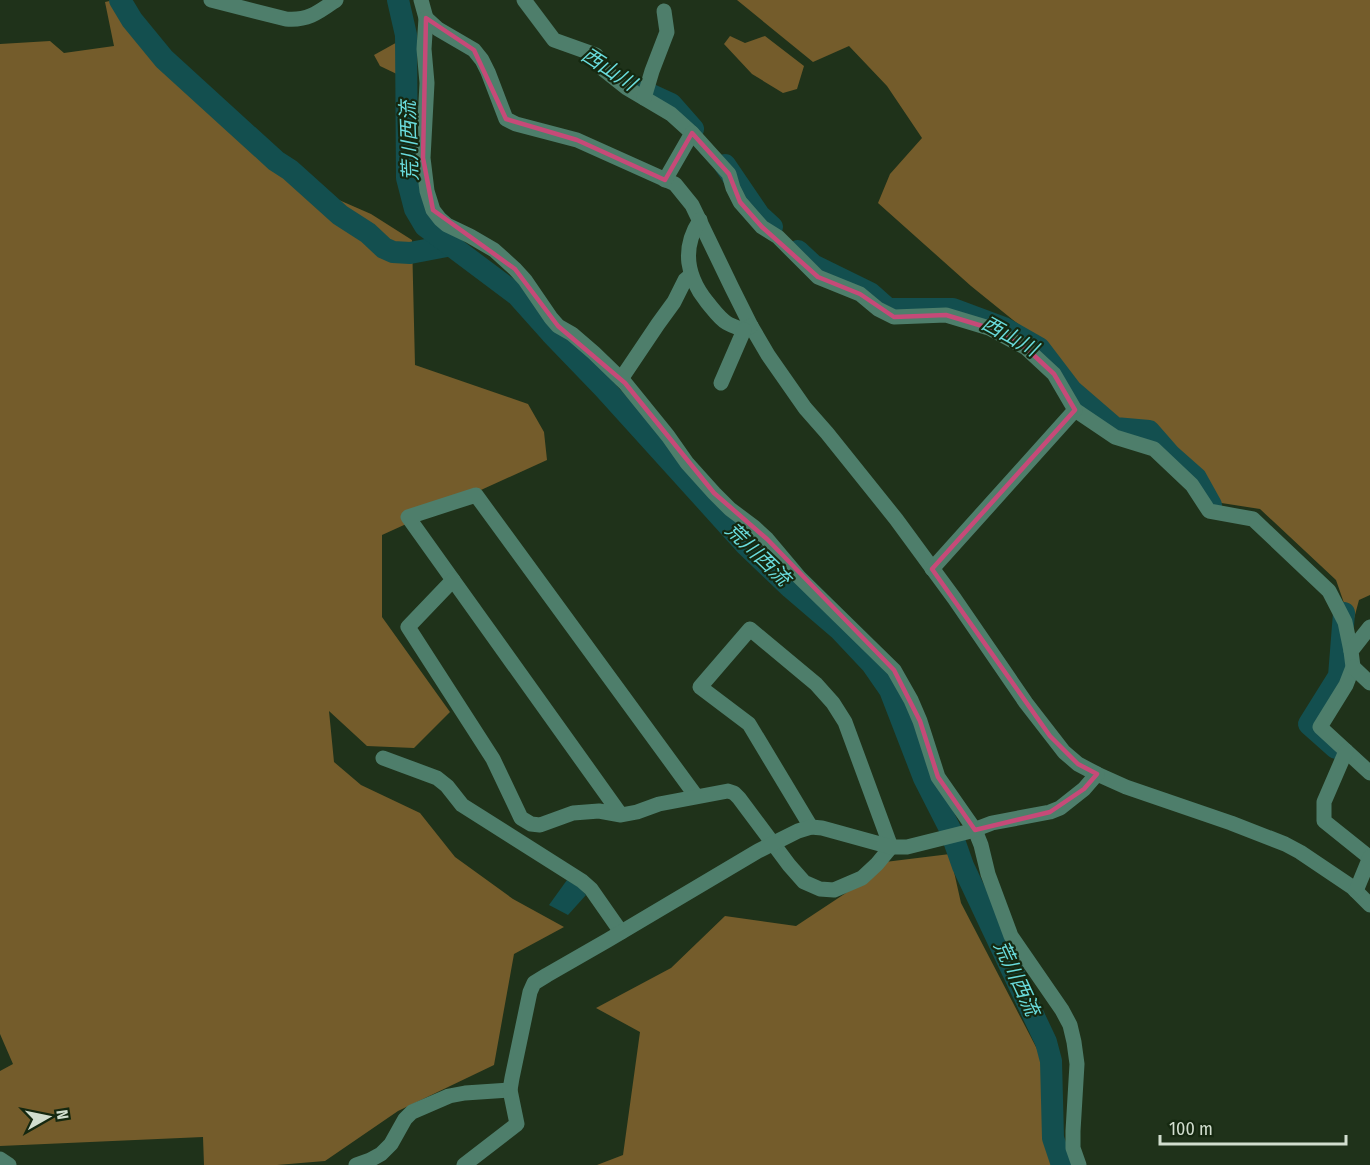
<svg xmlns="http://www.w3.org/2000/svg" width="1370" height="1165" font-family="'Fira Sans Condensed','Noto Sans JP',sans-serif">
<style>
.forest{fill:#745c2b}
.water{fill:#134f4f}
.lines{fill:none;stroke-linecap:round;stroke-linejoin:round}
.river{stroke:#134f4f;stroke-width:22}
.minor{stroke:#4e7e6b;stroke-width:15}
.marked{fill:none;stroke:#c64a78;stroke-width:4.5;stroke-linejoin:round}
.labels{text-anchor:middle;stroke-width:4.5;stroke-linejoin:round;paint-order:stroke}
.water-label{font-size:20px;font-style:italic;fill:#6adcdd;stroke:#152810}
</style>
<rect width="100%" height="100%" fill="#1f321a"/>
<g class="forest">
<polygon points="114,0 124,0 199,88 300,183 371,214 412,240 415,365 528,404 544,432 547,460 382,535 382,617 450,712 414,748 367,746 329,711 334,762 361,785 420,813 455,857 513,899 564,927 514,954 494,1065 398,1111 325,1161 277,1165 204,1165 203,1137 0,1146 0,1071 13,1064 0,1034 0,44 50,41 64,53 114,46 105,2"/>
<polygon points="737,0 1370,0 1370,595 1359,600 1352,626 1336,580 1260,509 1215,502 1192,466 1154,429 1118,419 1077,388 1038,340 971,286 878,203 890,174 922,138 887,86 849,46 813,62"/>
<polygon points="730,36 745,43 765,36 804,66 797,89 783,93 752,74 724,44"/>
<polygon points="401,40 412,68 403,77 380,66 374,55"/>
<polygon points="950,854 961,903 1049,1072 1051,1165 597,1165 623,1155 640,1032 596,1008 671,968 725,916 796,926 855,887 885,862"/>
</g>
<polygon class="water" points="567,880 580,888 586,895 568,915 549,905"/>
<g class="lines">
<g class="river">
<polyline points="120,0 132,20 164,59 276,161 290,170 340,215 368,233 384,248 393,252 410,253 452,245"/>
<polyline points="398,0 406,35 407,178 415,209 425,226 517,295 551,333 604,388 746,545 791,588 840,630 872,664 890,690 924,778 950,829 963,866 1046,1042 1051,1061 1053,1138 1062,1165"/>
<polyline points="636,88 671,104 693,129"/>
<polyline points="725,165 759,215 772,227"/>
<polyline points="798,251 813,265 870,293 888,309 953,309 1004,328 1039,348 1071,390 1115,428 1149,431 1170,455 1196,478 1211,505"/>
<polyline points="1336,748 1309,724 1339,676 1344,613"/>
</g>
<g class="minor">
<path d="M211,0L286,19C308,21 319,12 336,0"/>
<polyline points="421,0 426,18 424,49 427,83 423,158 427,191 433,210 440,219 447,225 470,236 494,250 515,269 525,280 551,318 558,326 572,334 594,353 625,383 668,436 687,463 714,493 730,509 754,527 767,539 799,577 894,670 911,700 920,721 938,777 975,830 981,845 988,874 1011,936 1062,1010 1070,1025 1074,1042 1077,1064 1073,1131 1073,1148 1079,1165"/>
<polyline points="524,0 554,40 596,55 603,69 627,88 671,114 692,133 729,174 733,188 740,202 762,227 778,237 818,277 860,294 878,309 894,317 946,315 989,328 1026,348 1054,374 1075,410 1115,437 1154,449 1192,485 1209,511 1253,519 1329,591 1345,622 1351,651"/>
<polyline points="426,18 438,29 474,50 482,60 488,72 506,119 516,124 577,140 675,184 692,205 732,288 751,326 768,355 805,408 827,433 896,519 954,598 1026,703 1064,752 1078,764 1097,774 1126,787 1231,823 1285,844 1300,852 1352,887 1370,905"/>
<polyline points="644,98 652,71 667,32 664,11"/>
<polyline points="665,180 692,133"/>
<path d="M700,220C681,249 687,277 707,302C713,309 719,318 727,323C732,326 739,328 744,330L751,326"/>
<polyline points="621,379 658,324 674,302 685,280 691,275"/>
<polyline points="721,383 744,330"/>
<polyline points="932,569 1075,410"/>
<polyline points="453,580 408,517 476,495 696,796"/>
<polyline points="1370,627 1351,651 1353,667 1346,685 1320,727 1370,773"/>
<polyline points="1353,667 1370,683"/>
<polyline points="1346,751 1324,802 1324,821 1370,858"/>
<polyline points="383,758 437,778 447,786 462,805 582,881 591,889 621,932"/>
<polyline points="621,815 453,580 408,627 493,759 521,818 531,824 540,825 573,813 599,811 621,815 637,812 659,804 728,791 734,793 739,798 789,865 804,882 820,889 834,890 862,878 877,864 891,847 845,722 833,703 816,684 750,629 700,687 749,724 811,827"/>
<polyline points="1356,891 1370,857"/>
<polyline points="0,1159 9,1165"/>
<polyline points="356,1165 370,1160 381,1154 391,1144 405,1119 412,1112 449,1096 465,1093 510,1090"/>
<polyline points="464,1165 517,1124 510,1090 512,1078 530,992 534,983 547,975 608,940 758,851 798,831 811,827 822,828 891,847 907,847 971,831 992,823 1050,812 1060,808 1084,789 1097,774"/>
</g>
</g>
<path class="marked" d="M426,18L474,50L506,119L577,140L665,180L692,133L729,174L740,202L762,227L818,277L860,294L894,317L946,315L989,328L1026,348L1054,374L1075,410L932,569L1050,736L1078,764L1097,774L1084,789L1050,812L975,830L938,777L920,721L894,670L767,539L714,493L625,383L558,326L515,269L433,210L423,158Z"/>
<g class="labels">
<g class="water-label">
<text transform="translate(609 69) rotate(33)" y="7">西山川</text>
<text transform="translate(409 141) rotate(-92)" y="7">荒川西流</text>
<text transform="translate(1010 336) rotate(29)" y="7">西山川</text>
<text transform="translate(758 554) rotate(44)" y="7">荒川西流</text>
<text transform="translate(1017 978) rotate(65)" y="7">荒川西流</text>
</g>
</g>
<g transform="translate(48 1117) rotate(81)" stroke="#152810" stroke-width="4.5" paint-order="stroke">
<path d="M0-4.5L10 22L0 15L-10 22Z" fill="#d2decf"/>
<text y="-9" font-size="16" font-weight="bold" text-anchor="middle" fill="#d2decf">N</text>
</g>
<path d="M1160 1135v9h186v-9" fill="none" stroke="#d2decf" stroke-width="3"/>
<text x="1169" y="1135" font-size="18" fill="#d2decf" stroke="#152810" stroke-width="4.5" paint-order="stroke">100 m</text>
</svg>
